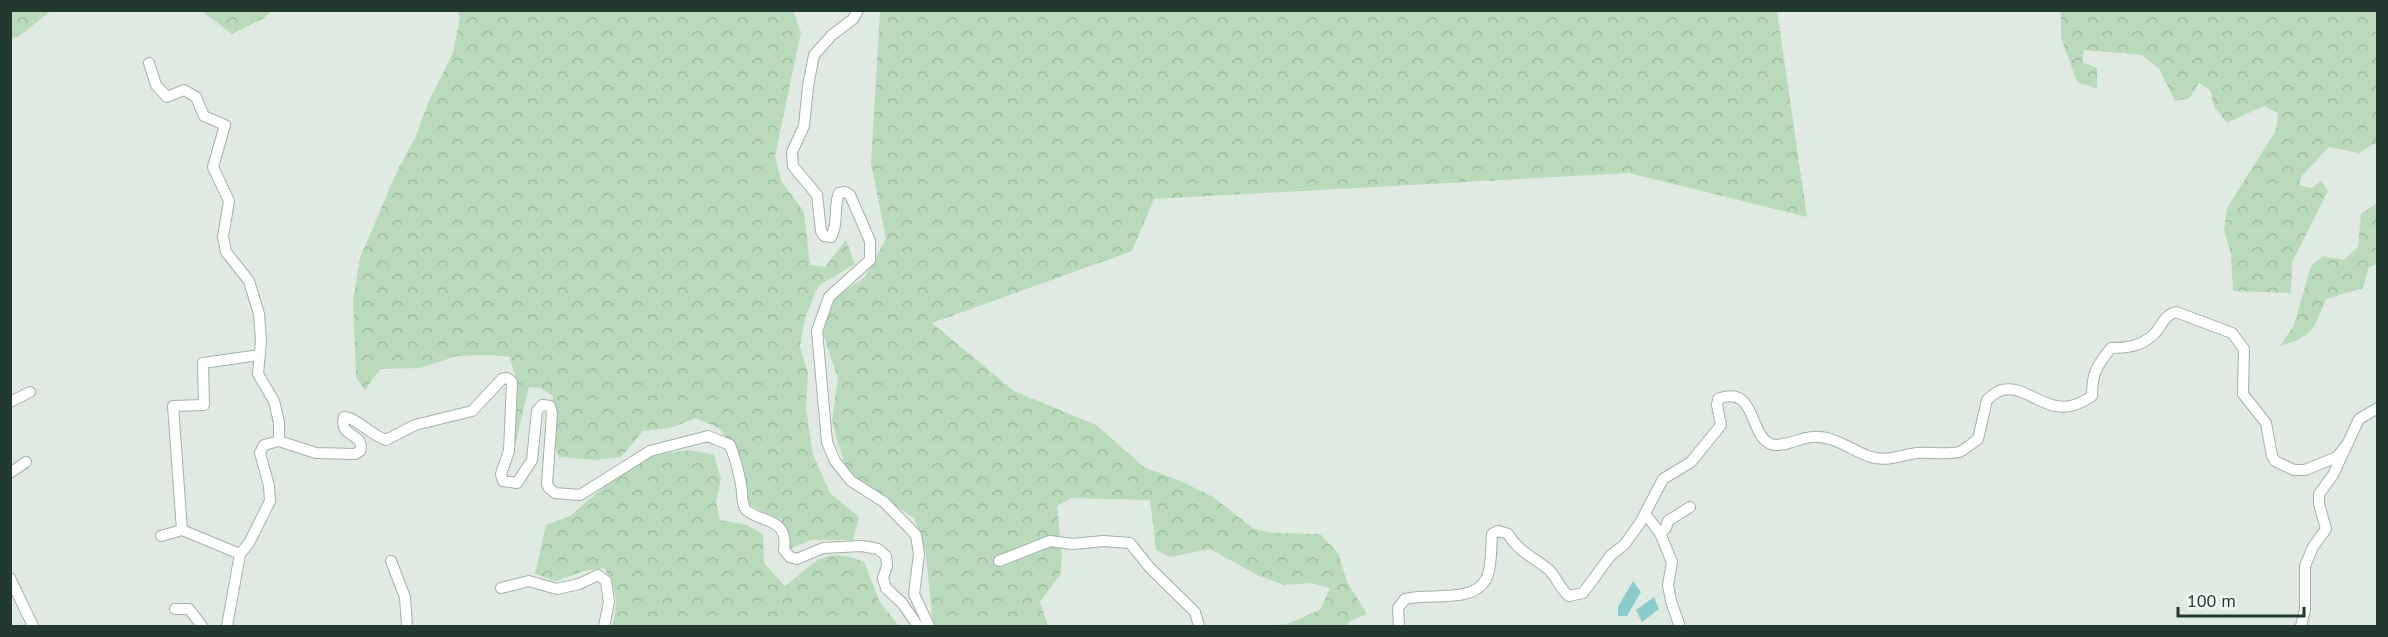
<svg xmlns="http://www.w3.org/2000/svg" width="2388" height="637" font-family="'PT Sans',sans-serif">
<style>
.forest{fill:url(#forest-crowns)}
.water{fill:#8accca}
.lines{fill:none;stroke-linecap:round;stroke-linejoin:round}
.minor-casing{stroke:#a3b1a9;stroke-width:12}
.minor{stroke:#fff;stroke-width:10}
</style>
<defs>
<pattern id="forest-crowns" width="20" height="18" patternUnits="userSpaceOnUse" patternTransform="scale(1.5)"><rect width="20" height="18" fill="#b9dabc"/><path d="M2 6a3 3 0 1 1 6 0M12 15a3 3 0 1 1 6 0" fill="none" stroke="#9fbca2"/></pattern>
</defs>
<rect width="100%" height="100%" fill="#e0eae3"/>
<g class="forest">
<polygon points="11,10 51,10 51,11 18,37 11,39"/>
<polygon points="204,11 204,10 272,11 264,18 232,34 204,13"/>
<polygon points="457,11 793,11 801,32 775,156 781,181 804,212 810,265 825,267 846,240 855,264 818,286 805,318 800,347 808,374 806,408 813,455 830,493 859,517 853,540 811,540 785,551 782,520 738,500 733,447 719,428 696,418 670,428 643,431 621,457 594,460 559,457 553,442 553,396 540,388 529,387 515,445 510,438 515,376 510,357 491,355 457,356 420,368 380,369 365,390 356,378 353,301 360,258 397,171 416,136 428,103 453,53 460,17"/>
<polygon points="880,11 1777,11 1807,217 1629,173 1154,199 1132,251 932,323 1014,391 1096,425 1144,467 1183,482 1213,497 1254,529 1274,533 1320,534 1338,553 1347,582 1367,614 1350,621 1346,626 1258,626 1287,624 1320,610 1330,588 1311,583 1284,585 1257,575 1210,549 1170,557 1156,550 1150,500 1071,498 1057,506 1062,557 1060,575 1040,602 1048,626 933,626 926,553 914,518 848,475 838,444 832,420 838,378 823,334 831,300 864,278 886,239 871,163"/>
<polygon points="2061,11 2377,11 2377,145 2374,144 2359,153 2329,147 2301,177 2299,185 2311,188 2321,181 2328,191 2292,262 2291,293 2233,291 2231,254 2224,230 2227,208 2276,130 2278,113 2264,106 2227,123 2214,106 2210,90 2199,83 2190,98 2175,101 2159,69 2142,55 2084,50 2082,62 2097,68 2097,89 2077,82 2061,37"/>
<path d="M2377,203V264L2369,267L2363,288L2326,299C2314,328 2312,338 2280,346L2294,325L2311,266L2323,256L2344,260L2358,247L2361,214Z"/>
<path d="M690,450L714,455L721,479L716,501L720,520L747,525L763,534L764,563L785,586C816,563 822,545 864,562L880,602L899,626H612C619,602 617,590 604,568L584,571L556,581L535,574L546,525L570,516L639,457Z"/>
</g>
<g class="water">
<polygon points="1633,581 1641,592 1627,616 1618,616 1618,607"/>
<polygon points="1654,597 1659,609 1642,622 1636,610"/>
</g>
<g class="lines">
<defs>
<g id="minor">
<path d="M858,10L853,19L832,35L814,55L808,86L804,126L792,152L793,166L817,195L821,231L824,236L831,237C839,223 833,207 839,193L845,192L850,195L870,241V260L829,297L817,331L827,442L835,461L851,481L884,502L916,535L919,554L914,594L929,626"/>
<polyline points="149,63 156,85 167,97 184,90 196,97 204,116 225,125 213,167 229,201 223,237 226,252 249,281 259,314 261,341 258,374 274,401 279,422 279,441"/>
<polyline points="10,402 30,392"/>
<polyline points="10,473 26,462"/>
<polyline points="1646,515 1660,533 1666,528 1668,521 1690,507"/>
<polyline points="182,530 173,406 204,405 203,363 260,355"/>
<polyline points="1660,533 1672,562 1668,585 1671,601 1679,624"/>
<polyline points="161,536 182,530 240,554"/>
<polyline points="391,561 405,597 407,626"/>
<polyline points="999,561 1050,541 1073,544 1103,541 1130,543 1150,568 1195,612 1199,626"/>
<polyline points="10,578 33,626"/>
<polyline points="501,588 529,581 557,589 579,584 598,575 606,581 609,602 604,626"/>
<polyline points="175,609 189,609 202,626"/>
<path d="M227,626L240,554L249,543L270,501L269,486L260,453L264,445L279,441L316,453L355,454L360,451C366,433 338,438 344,417C355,417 371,435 386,440L415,425L472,411L502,379L507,378L512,382L509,451L501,474L503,481L517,483L532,460L537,411L542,405L550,406L552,414L547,484L549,488L555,493L580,495L650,451L708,436L730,445C736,461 740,475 742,491C742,497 742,505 746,510C761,523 789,517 784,550L790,557L797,559L823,548L862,546L878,549L886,556L887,566L883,578L886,588L902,603L918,626"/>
<path d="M1399,626L1398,608L1405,599C1429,592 1475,605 1487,577C1492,565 1491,547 1492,534L1498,531L1508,534C1518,551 1533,557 1548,569C1557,577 1559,588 1569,596L1583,593L1611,555L1624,545L1640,523L1663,479L1691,462L1721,425L1717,405L1718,399C1757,384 1748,435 1771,444C1783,448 1799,438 1812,437C1832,435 1850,449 1868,456C1885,463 1900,455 1917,453C1931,452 1946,455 1959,452C1965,450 1972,443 1978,439L1987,400C1990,397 1995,393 1999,391C2030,380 2049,427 2092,396C2092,372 2097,366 2111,348C2129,348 2143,346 2156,332C2163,323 2165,315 2176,312L2232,333L2244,349L2243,394L2266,423L2272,456L2275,461L2294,470H2305L2337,457L2348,443"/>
<polyline points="2301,626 2305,610 2305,566 2313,547 2326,529 2319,504 2319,494 2333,475 2359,419 2378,408"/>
</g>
</defs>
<use href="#minor" class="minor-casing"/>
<use href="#minor" class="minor"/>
</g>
<rect width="2388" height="637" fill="none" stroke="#21392e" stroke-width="24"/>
<path d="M2178 607v9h126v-9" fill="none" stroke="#21392e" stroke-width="3"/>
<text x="2187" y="607" font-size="18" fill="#21392e" stroke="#f0f7f2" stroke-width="4.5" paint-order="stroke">100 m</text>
</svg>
